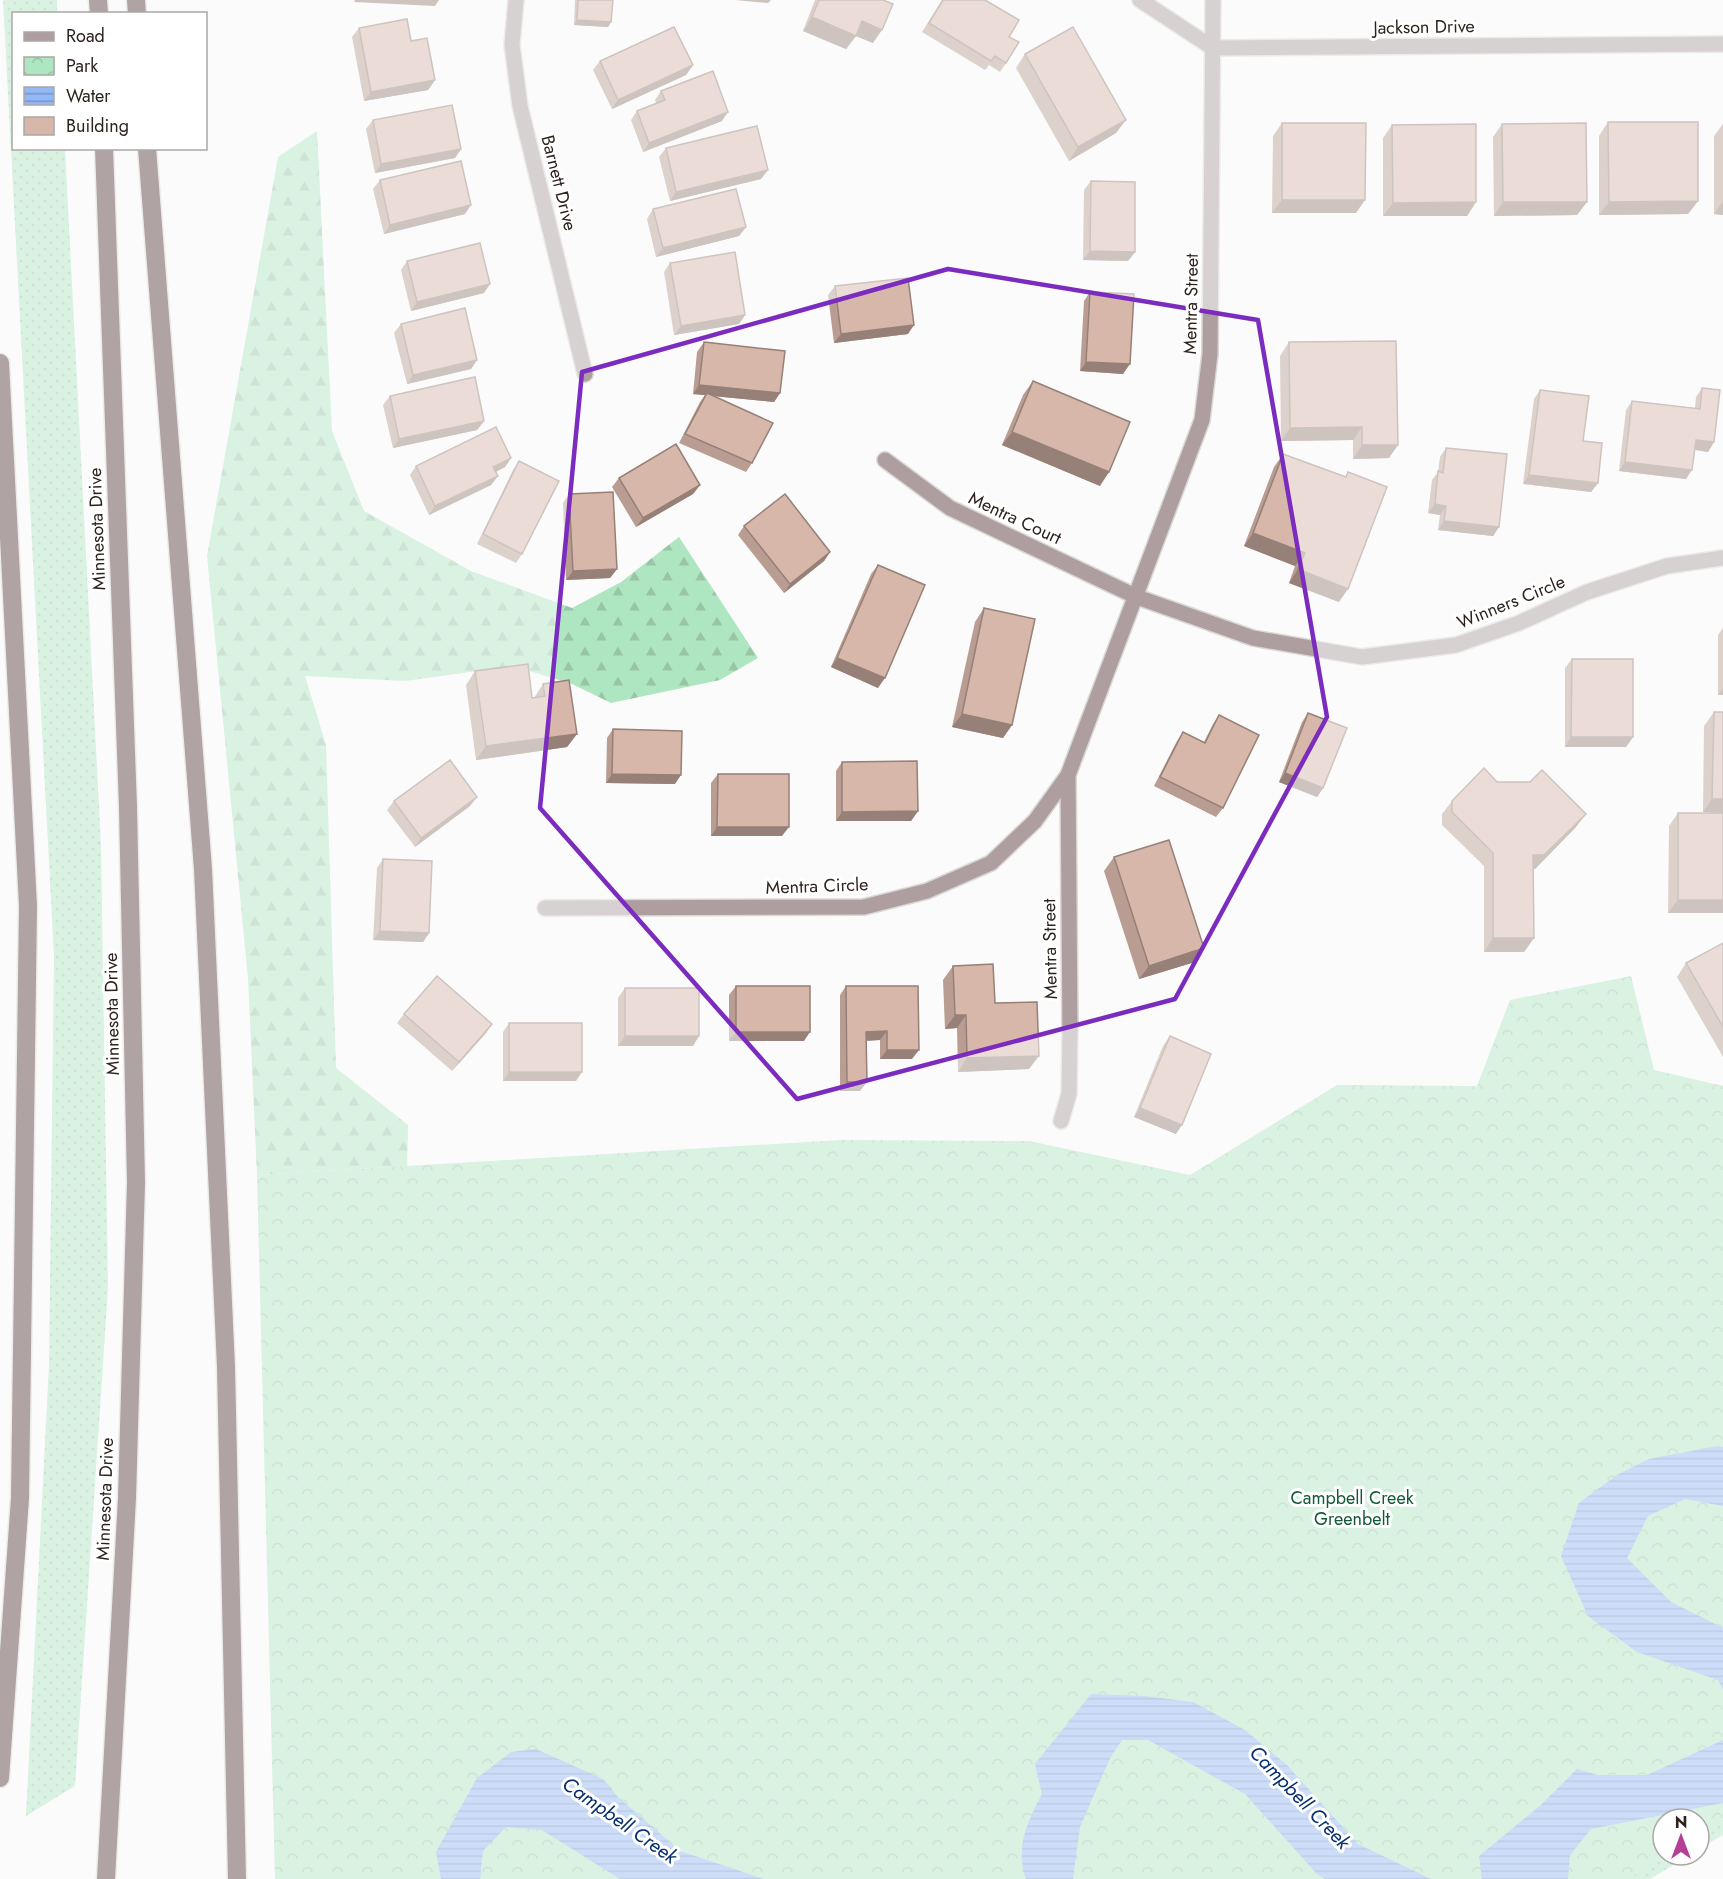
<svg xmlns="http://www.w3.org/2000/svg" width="1723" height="1879" font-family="Jost,sans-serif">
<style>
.grass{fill:url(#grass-dots)}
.forest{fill:url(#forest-firs)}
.park{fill:url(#park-crowns)}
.water{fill:url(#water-rules)}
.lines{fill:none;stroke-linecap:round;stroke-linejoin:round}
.street-casing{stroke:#dad8d7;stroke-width:18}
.highway-casing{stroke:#dad8d7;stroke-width:21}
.street{stroke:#ae9e9f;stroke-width:15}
.highway{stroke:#56383a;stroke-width:18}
.wall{fill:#b99d92}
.shaded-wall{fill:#968077}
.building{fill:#d7b7aa;stroke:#968077;stroke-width:1.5}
.marked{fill:none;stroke:#7b2cbf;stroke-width:4.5;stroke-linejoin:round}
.labels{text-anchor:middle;stroke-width:6;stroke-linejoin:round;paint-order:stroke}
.street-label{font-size:18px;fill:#2e221d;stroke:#fff}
.park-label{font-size:18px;fill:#125a36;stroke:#fff}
.water-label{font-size:20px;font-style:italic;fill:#062f70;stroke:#fff}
</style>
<defs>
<pattern id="grass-dots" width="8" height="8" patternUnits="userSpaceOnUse" patternTransform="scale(1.5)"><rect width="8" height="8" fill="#afe6c2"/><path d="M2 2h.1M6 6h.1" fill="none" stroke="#97c5a6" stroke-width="1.8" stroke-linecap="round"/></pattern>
<pattern id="forest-firs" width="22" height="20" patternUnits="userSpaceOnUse" patternTransform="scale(1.5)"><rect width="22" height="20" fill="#afe6c2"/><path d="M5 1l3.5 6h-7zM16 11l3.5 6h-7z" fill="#97c5a6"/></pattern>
<pattern id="park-crowns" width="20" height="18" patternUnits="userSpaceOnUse" patternTransform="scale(1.5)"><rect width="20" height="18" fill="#afe6c2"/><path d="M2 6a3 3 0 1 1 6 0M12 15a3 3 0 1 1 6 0" fill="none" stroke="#97c5a6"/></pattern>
<pattern id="water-rules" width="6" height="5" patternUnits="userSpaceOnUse" patternTransform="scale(1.5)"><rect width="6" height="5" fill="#92b8f5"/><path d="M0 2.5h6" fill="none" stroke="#7895c6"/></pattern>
</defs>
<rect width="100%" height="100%" fill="#fbfbfb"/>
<g class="grass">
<polygon points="3,0 57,0 57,13 14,14 14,148 65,149 101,845 108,1288 75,1786 26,1816 49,1364 54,956"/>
<polygon points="1723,1803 1723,1835 1699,1849 1699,1819 1663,1819 1663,1855 1690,1855 1650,1879 1572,1879 1578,1855 1677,1811"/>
</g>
<polygon class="forest" points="317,131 332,431 364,511 471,571 572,608 621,582 679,537 758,658 720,680 611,703 572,684 513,666 405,681 305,676 326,745 336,1068 408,1125 407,1166 257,1175 248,978 207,556 278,157"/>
<polygon class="park" points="1631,976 1654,1070 1723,1086 1723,1824 1699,1838 1699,1819 1663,1819 1663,1855 1669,1855 1628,1879 275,1879 257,1175 841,1140 1029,1141 1190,1175 1337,1085 1477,1086 1510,1000"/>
<g class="water">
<polygon points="1718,1446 1723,1447 1723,1506 1685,1499 1648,1516 1627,1558 1671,1602 1723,1628 1723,1689 1718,1680 1637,1652 1588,1616 1561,1556 1579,1503 1617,1475 1649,1459"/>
<path d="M1091,1694L1144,1696L1193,1702L1245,1730L1287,1765L1358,1844L1431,1879H1325L1317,1874L1245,1794L1148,1740H1122L1110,1758L1080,1827L1073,1879H1026C1015,1848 1027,1822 1042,1794L1035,1764Z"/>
<polygon points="1723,1740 1723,1803 1591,1829 1570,1855 1568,1879 1482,1879 1479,1856 1541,1805 1577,1769 1598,1775 1647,1775"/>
<polygon points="536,1749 603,1779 618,1797 680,1851 764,1879 620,1879 542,1830 506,1827 483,1851 480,1879 441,1879 436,1852 477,1778 511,1752"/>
</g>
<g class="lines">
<defs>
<g id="street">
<polyline points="516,0 512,45 520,106 585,374"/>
<polyline points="1140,0 1213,48 1723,44"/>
<polyline points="885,460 950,508 1137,597 1253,638 1362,657 1456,645 1519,623 1587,592 1667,566 1723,558"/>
<polyline points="545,908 864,907 927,891 991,863 1035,821 1068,775 1202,420 1210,354 1213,0"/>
<polyline points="1061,1121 1069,1094 1070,1030 1068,775"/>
</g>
<g id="highway">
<polyline points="98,0 99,14"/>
<polyline points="136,0 137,14"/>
<polyline points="104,148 128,807 136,1182 127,1498 106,1879"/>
<polyline points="147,148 203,869 226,1367 237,1879"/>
<polyline points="0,363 28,906 20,1498 0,1778"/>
</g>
</defs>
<use href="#street" class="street-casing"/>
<use href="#highway" class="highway-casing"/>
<use href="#street" class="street"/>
<use href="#highway" class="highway"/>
</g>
<g class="wall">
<polygon points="575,0 613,0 611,22 608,27 574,25"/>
<polygon points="815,0 883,0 873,43 856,36 846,49 803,31"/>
<polygon points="942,0 985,0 1009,37 1006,63 1000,72 989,65 985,70 922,32"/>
<polygon points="359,28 411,41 435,80 428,90 364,101 352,37"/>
<polygon points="1025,54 1116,133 1069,161 1016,68"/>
<polygon points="600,61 693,65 686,75 612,109 593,70"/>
<polygon points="661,91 722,121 643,152 631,120 637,111 656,103 655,100"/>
<polygon points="373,120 461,149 455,158 375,173 366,129"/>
<polygon points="1608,122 1698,201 1688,214 1599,215 1599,136"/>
<polygon points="1282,123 1356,213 1272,213 1273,136"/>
<polygon points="1502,124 1587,202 1577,215 1494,216 1493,137"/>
<polygon points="1723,124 1723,215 1714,214 1714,136"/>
<polygon points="1392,125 1476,202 1467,216 1383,216 1383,138"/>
<polygon points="666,148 761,179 670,201 659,157"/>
<polygon points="380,180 465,214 384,234 373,189"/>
<polygon points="1091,181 1135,252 1128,261 1083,260 1084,190"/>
<polygon points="653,209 746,227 739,236 656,257 647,219"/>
<polygon points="407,261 484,293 411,311 401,270"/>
<polygon points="670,263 745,315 739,324 674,335 664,272"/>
<polygon points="835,286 908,334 834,343 828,295"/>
<polygon points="1090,292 1123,374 1080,371 1084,301"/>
<polygon points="401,324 477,360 471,369 407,384 394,333"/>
<polygon points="704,342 780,393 774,402 712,396 752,463 746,472 679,443 700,402 705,395 693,394 697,352"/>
<polygon points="1289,342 1389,458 1353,459 1353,440 1281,441 1280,356"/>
<polygon points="1033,381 1100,486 1002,445 1023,395"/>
<polygon points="1702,388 1714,442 1708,452 1695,450 1686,479 1619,471 1626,410 1632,401 1695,408 1696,397"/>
<polygon points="1540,390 1598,483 1591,492 1523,484 1534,399"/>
<polygon points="390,396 484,421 477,430 393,448 383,405"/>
<polygon points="1446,448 1499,527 1493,536 1438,530 1440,515 1428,513 1432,480 1438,472 1440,457"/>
<polygon points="1283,454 1345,477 1348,472 1339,602 1289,583 1295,566 1244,546 1274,467"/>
<polygon points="511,458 505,467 496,472 498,476 491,485 429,515 410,475 416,466"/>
<polygon points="519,461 522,554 516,563 477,544 513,470"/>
<polygon points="619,478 700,485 693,494 636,527 612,487"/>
<polygon points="569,494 617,569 610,578 566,580 563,503"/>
<polygon points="744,526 830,552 824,561 784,593 738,535"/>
<polygon points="878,565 878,688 831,667 871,574"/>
<polygon points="984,608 1012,725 1003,738 952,727 975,622"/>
<polygon points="1723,628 1723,695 1718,695 1718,635"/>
<polygon points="1572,659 1633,737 1626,747 1565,747 1565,668"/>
<polygon points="475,671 532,698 534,698 543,684 577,734 567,747 476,760 466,685"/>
<polygon points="1714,712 1723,813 1703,812 1704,726"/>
<polygon points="1308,713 1323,788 1317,797 1279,782 1302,722"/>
<polygon points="1219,715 1223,808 1216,817 1154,786 1177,741 1183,732 1204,742 1213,724"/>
<polygon points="613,729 675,784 606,783 607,738"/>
<polygon points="842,762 918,811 911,821 836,821 836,771"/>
<polygon points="718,774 782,836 711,836 711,783"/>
<polygon points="1497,782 1576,827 1535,869 1534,869 1534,938 1524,952 1484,952 1484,866 1442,825 1442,814 1452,801"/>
<polygon points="394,801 470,806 415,847 387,810"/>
<polygon points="1678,813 1723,913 1668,913 1669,826"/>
<polygon points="1114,857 1195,962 1139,979 1104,871"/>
<polygon points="383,859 429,933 423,942 373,940 377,868"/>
<polygon points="1723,943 1723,1057 1677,977 1686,963"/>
<polygon points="953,966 995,1003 1029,1069 958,1072 957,1028 945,1029 943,980"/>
<polygon points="736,986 804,1041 729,1041 729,995"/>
<polygon points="846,986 912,1059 880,1059 880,1040 866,1041 860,1091 840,1091 840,995"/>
<polygon points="625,988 693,1046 618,1046 618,998"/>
<polygon points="404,1014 492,1024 486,1033 452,1071 397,1023"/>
<polygon points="509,1023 576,1081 503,1081 503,1032"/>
<polygon points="1170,1036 1176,1134 1134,1117 1163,1046"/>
</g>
<g class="shaded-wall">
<polygon points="355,0 439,0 435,6 354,2"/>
<polygon points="735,0 771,0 768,3"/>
<polygon points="812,17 862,21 882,30 873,43 856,36 846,49 803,31"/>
<polygon points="577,20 611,22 608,27 574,25"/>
<polygon points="693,65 686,75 612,109 618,100"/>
<polygon points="435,80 428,90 364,101 371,92"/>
<polygon points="728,112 722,121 643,152 649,143"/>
<polygon points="1126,120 1116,133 1069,161 1078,147"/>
<polygon points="461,149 455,158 375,173 381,164"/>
<polygon points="768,170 761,179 670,201 676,192"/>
<polygon points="1282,200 1365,200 1356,213 1272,213"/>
<polygon points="1698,201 1688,214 1599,215 1609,202"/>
<polygon points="1723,201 1723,215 1714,214"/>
<polygon points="1476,202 1467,216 1383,216 1393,203"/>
<polygon points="1503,202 1587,202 1577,215 1494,216"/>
<polygon points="471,205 465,214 384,234 390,225"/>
<polygon points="746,227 739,236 656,257 663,248"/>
<polygon points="1090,251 1135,252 1128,261 1083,260"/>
<polygon points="490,284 484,293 411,311 417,302"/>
<polygon points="745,315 739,324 674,335 681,326"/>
<polygon points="914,325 908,334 834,343 841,334"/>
<polygon points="477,360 471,369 407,384 413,375"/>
<polygon points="1086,362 1130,364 1123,374 1080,371"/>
<polygon points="699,385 780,393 774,402 693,394"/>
<polygon points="484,421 477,430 393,448 399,439"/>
<polygon points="1362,427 1353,440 1281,441 1290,428"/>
<polygon points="1012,432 1109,472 1100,486 1002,445"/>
<polygon points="1696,440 1714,442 1708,452 1690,449"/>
<polygon points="1362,445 1398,445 1389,458 1353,459"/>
<polygon points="511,458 505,467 487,476 493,467"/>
<polygon points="1625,462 1692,470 1686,479 1619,471"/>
<polygon points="1529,475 1598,483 1591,492 1523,484"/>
<polygon points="498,476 491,485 429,515 435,506"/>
<polygon points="700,485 693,494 636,527 643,518"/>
<polygon points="1435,504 1446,506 1440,515 1428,513"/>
<polygon points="1444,521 1499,527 1493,536 1438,530"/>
<polygon points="1253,533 1305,553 1295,566 1244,546"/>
<polygon points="830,552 824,561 784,593 790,584"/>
<polygon points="617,569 610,578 566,580 573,571"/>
<polygon points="1298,569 1348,589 1339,602 1289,583"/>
<polygon points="837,658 885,678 878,688 831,667"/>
<polygon points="1723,688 1723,695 1718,695"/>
<polygon points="962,714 1012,725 1003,738 952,727"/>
<polygon points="577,734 567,747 476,760 486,746"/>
<polygon points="1571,737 1633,737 1626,747 1565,747"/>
<polygon points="1285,773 1323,788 1317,797 1279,782"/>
<polygon points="612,774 681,775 675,784 606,783"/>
<polygon points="477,797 470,806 415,847 421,838"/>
<polygon points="1712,799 1723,799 1723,813 1703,812"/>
<polygon points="918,811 911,821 836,821 842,812"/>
<polygon points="1586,814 1576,827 1535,869 1524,869 1533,855"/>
<polygon points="717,827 789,827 782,836 711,836"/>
<polygon points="1678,900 1723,900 1723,913 1668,913"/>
<polygon points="380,931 429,933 423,942 373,940"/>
<polygon points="1493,938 1534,938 1524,952 1484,952"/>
<polygon points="1204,948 1195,962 1139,979 1149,966"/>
<polygon points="955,1015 966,1015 957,1028 945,1029"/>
<polygon points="492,1024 486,1033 452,1071 459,1062"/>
<polygon points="887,1031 880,1040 860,1041 866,1032"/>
<polygon points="736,1032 810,1032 804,1041 729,1041"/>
<polygon points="625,1036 699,1036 693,1046 618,1046"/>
<polygon points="887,1050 919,1050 912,1059 880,1059"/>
<polygon points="1039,1056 1029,1069 958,1072 967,1058"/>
<polygon points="509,1072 582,1072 576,1081 503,1081"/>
<polygon points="847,1082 867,1082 860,1091 840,1091"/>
<polygon points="1140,1108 1182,1125 1176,1134 1134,1117"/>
</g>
<g class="building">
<polygon points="578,0 613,0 611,22 577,20"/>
<polygon points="819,0 883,0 893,4 882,30 862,21 856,36 812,17"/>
<polygon points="943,0 985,0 1019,20 1009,37 1019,42 1006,63 995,56 991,61 929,23"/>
<polygon points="407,19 411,41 427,38 435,80 371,92 359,28"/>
<polygon points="674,27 693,65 618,100 600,61"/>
<polygon points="1073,27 1126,120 1078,147 1025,54"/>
<polygon points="713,71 728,112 649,143 637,111 665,100 661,91"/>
<polygon points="452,105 461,149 381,164 373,120"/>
<polygon points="1608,122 1698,122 1698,201 1609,202"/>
<polygon points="1282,123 1366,123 1365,200 1282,200"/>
<polygon points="1586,123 1587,202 1503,202 1502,124"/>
<polygon points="1476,124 1476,202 1393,203 1392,125"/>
<polygon points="757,126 768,170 676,192 666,148"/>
<polygon points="461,161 471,205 390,225 380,180"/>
<polygon points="1091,181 1135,182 1135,252 1090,251"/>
<polygon points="736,189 746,227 663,248 653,209"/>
<polygon points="480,243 490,284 417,302 407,261"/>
<polygon points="735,252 745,315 681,326 670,263"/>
<polygon points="908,278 914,325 841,334 835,286"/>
<polygon points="1090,292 1134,294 1130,364 1086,362"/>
<polygon points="465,308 477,360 413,375 401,324"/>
<polygon points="1396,341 1398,445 1362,445 1362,427 1290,428 1289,342"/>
<polygon points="704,342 785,351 780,393 699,385"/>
<polygon points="475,377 484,421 399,439 390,396"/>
<polygon points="1033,381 1130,422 1109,472 1012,432"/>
<polygon points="1702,388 1720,390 1714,442 1696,440 1692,470 1625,462 1632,401 1700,409"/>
<polygon points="1540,390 1589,396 1583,441 1602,443 1598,483 1529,475"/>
<polygon points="707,393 773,423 752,463 685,434"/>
<polygon points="496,427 511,458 493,467 498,476 435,506 416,466"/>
<polygon points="676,444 700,485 643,518 619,478"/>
<polygon points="1446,448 1507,454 1499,527 1444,521 1446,506 1435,504 1438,471 1443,473"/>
<polygon points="1283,454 1346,477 1348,472 1387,487 1348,589 1298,569 1305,553 1253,533"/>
<polygon points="519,461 559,481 522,554 483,534"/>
<polygon points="613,492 617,569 573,571 569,494"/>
<polygon points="785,494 830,552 790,584 744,526"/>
<polygon points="878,565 925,585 885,678 837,658"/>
<polygon points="984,608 1035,619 1012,725 962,714"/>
<polygon points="1572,659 1633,659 1633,737 1571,737"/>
<polygon points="528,664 532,698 545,696 543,684 569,680 577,734 486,746 475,671"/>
<polygon points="1714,712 1723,712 1723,799 1712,799"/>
<polygon points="1308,713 1347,728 1323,788 1285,773"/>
<polygon points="1219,715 1259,735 1223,808 1160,777 1183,732 1205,743"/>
<polygon points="613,729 682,731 681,775 612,774"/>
<polygon points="450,760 477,797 421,838 394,801"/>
<polygon points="917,761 918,811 842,812 842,762"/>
<polygon points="1484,768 1497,782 1530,782 1542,770 1586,814 1544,855 1533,855 1534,938 1493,938 1493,853 1452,812 1452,801"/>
<polygon points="718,774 789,774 789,827 717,827"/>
<rect x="1678" y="813" width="45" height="87"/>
<polygon points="1169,840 1204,948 1149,966 1114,857"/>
<polygon points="383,859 432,861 429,933 380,931"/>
<polygon points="1723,943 1723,1027 1686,963"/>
<polygon points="993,964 995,1003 1037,1002 1039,1056 967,1058 966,1015 955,1015 953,966"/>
<polygon points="437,976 492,1024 459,1062 404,1014"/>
<rect x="736" y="986" width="74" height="46"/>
<polygon points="846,986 918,986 919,1050 887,1050 887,1031 866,1032 867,1082 847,1082"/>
<rect x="625" y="988" width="74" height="48"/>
<rect x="509" y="1023" width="73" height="49"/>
<polygon points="1170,1036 1211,1054 1182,1125 1140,1108"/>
</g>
<path d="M0 0H1723V1879H0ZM948,269L1258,320L1327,717L1175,999L797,1099L540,808L582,372Z" fill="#fbfbfb" fill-opacity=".55" fill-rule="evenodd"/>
<path class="marked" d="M948,269L1258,320L1327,717L1175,999L797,1099L540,808L582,372Z"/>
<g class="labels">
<g class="street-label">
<text transform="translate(1424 27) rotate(-1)" y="6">Jackson Drive</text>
<text transform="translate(559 183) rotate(76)" y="6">Barnett Drive</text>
<text transform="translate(1191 304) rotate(-89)" y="6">Mentra Street</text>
<text transform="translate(1015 518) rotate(25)" y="6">Mentra Court</text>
<text transform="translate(97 529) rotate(-92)" y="6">Minnesota Drive</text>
<text transform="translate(1511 602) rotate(-22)" y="6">Winners Circle</text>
<text transform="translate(817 886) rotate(-2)" y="6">Mentra Circle</text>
<text transform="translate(1050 949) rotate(-91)" y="6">Mentra Street</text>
<text transform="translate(112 1014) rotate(-91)" y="6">Minnesota Drive</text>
<text transform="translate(105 1499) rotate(-88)" y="6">Minnesota Drive</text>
</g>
<g class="park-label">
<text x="1352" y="1504">Campbell Creek<tspan x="1352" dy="21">Greenbelt</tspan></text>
</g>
<g class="water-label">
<text transform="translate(1300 1797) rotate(46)" y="7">Campbell Creek</text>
<text transform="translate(620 1820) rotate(35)" y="7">Campbell Creek</text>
</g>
</g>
<rect x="12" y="12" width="195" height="138" fill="#ffffff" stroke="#aba7a5" stroke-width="1.5"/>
<rect x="24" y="32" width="30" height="9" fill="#ae9e9f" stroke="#aba7a5" stroke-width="1.5"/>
<text x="66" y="42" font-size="18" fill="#2e221d">Road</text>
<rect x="24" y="57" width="30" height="18" fill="url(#park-crowns)" stroke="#aba7a5" stroke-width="1.5"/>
<text x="66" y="72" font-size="18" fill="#2e221d">Park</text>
<rect x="24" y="87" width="30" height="18" fill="url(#water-rules)" stroke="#aba7a5" stroke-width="1.5"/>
<text x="66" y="102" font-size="18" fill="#2e221d">Water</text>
<rect x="24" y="117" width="30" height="18" fill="#d7b7aa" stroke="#aba7a5" stroke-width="1.5"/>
<text x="66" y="132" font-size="18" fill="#2e221d">Building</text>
<g transform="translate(1681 1837)"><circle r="28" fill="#ffffff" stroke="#aba7a5" stroke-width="1.5"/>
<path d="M0-4.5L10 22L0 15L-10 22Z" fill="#b43f96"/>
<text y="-9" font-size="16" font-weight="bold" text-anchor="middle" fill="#2e221d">N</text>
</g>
</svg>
